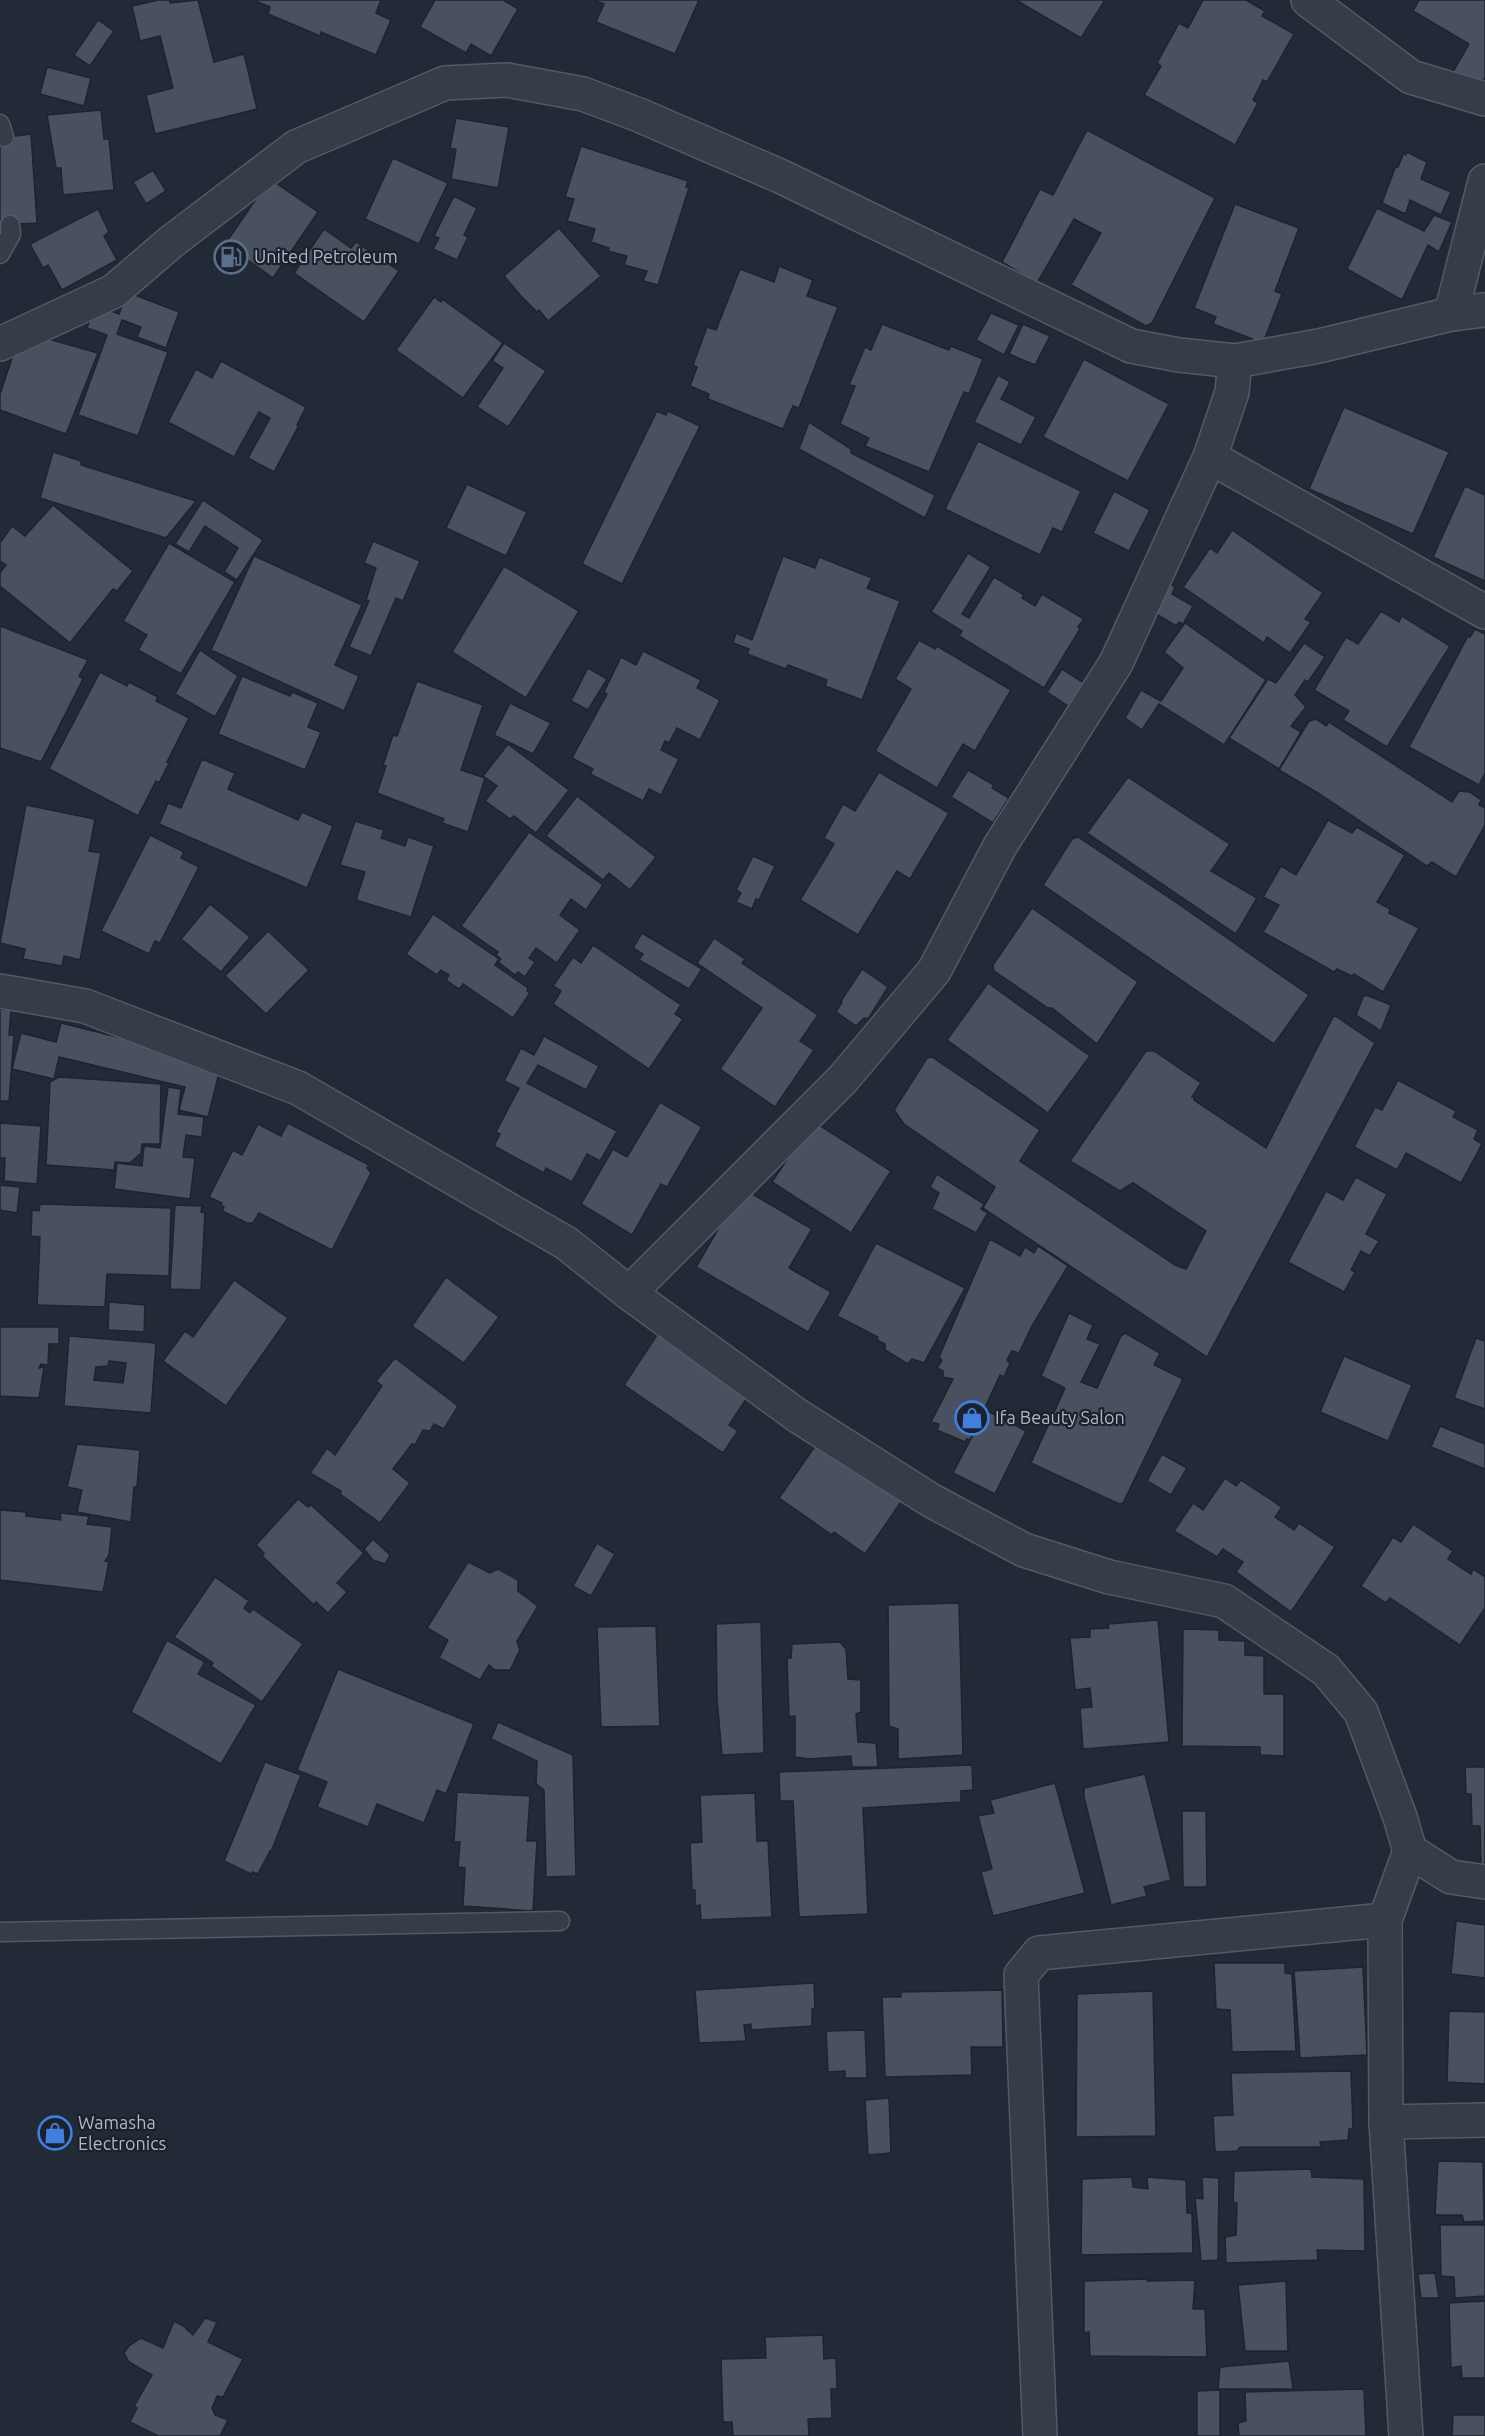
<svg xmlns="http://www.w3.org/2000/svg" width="1485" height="2436" font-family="Ubuntu,sans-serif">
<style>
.building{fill:#495161;stroke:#1e232e;stroke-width:1.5;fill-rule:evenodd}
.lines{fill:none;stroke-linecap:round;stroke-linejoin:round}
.service-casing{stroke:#545a65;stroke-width:21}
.minor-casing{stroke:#545a65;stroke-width:36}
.service{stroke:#363c48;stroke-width:18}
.minor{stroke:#363c48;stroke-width:33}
.labels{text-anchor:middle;stroke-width:4.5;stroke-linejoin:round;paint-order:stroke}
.poi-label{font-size:18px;fill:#b1b7c4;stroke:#1c212c;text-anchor:start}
</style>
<rect width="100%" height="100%" fill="#232a37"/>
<g class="building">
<polygon points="158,0 169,0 170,3 198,0 214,62 244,54 257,109 155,134 146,95 173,88 160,36 140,41 132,6"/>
<polygon points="253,0 381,0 376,13 391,20 376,55 321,32 320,36 268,14 270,7"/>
<polygon points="435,0 503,0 518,9 491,56 471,44 466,53 420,27"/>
<polygon points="593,0 699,0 675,54 596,22 604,4"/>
<polygon points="1016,0 1105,0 1081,38"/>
<polygon points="1203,0 1246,0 1265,11 1262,16 1294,34 1267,82 1263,80 1253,100 1258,103 1235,145 1144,95 1161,66 1157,63 1179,23 1188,28"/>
<polygon points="1419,0 1485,0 1485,77 1479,88 1453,72 1469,44 1413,11"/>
<polygon points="98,20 114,31 90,66 74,55"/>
<polygon points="47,67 91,78 84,106 40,94"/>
<polygon points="101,110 104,139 109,139 114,190 63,195 61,168 56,168 47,115"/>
<polygon points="456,118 509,127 498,188 451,179 456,149 450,148"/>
<polygon points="1087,130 1215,198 1152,323 1146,326 1071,285 1101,233 1074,219 1037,283 1002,262 1040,189 1053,195"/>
<polygon points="31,134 37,223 0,225 0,138"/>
<polygon points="581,146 688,181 686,187 689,188 658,285 643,281 647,271 624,265 627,256 608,251 609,248 591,242 595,229 567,221 574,199 565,197"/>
<polygon points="1407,152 1427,162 1421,179 1451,192 1441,215 1410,200 1406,213 1403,213 1382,203 1395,168 1398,167 1404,153 1406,155"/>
<polygon points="393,158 448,183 419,244 365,219"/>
<polygon points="153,170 166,191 146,204 133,182"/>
<polygon points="270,179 318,212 273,278 225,244"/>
<polygon points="454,196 477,208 464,235 468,237 457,260 433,249 439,238 434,236"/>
<polygon points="1235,204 1299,228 1275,291 1282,294 1263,343 1213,324 1216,317 1194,308"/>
<polygon points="1377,208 1424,231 1434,215 1452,222 1439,252 1428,245 1402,300 1347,269"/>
<polygon points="98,209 109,232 104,236 117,260 62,290 48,265 43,268 30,244"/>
<polygon points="559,228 601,276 548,321 539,310 537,312 521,296 504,276"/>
<polygon points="324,229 351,248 356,242 399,271 364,322 294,273"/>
<polygon points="779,266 813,280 807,296 838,307 799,408 793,406 783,429 708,399 709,394 690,386 697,367 693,365 707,327 716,330 740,269 774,282"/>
<polygon points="127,292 179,312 166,348 137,337 141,327 122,320 117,334 168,352 138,436 78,415 107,335 87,328 95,305 119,314"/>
<polygon points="434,297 441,302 442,299 503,343 463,398 396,350"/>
<polygon points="991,313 1019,325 1004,355 976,340"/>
<polygon points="882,324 949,350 951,346 983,359 969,394 964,392 929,472 865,446 869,438 840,424 855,386 849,385 865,347 871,350"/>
<polygon points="1023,324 1050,336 1035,365 1009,354"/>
<polygon points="38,336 98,353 66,434 0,410 0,394 14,352"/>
<polygon points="504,343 546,371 508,427 477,407 503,368 492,361"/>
<polygon points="1084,359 1169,404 1128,481 1043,437"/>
<polygon points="221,361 306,407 297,425 298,427 274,472 248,458 270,418 259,412 234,457 168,422 196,369 212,378"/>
<polygon points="998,375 1010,382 1001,399 1036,417 1021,445 974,422"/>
<polygon points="1344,407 1449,452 1413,534 1309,489"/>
<polygon points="657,411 666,415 668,411 700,426 622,584 582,564"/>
<polygon points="809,422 851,449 851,453 935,495 925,518 799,449"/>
<polygon points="978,441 1081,491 1062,532 1053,528 1040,555 945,509"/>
<polygon points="53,452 81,461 81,465 196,501 166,538 40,498"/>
<polygon points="467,484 527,512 506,556 446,528"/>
<polygon points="1465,486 1485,495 1485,581 1433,557"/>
<polygon points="1114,491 1150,510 1129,551 1093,533"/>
<polygon points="203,500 263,540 237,580 224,572 238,548 205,526 189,552 175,544"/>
<polygon points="53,505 133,571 117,591 113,589 70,643 0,586 0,573 6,565 0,561 0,543 12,526 25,536"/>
<polygon points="1232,530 1323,593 1305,619 1311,622 1290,653 1267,637 1264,643 1183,587 1210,548 1217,553"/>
<polygon points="373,541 420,561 403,601 396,598 371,656 349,647 369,601 366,600 376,568 364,563"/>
<polygon points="169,543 235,582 181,674 138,650 147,635 123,621"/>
<polygon points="968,553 991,567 962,614 969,618 994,577 1024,595 1022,598 1035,606 1042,594 1084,619 1078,627 1080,629 1044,688 959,636 962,631 931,612"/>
<polygon points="254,556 362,605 335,665 359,676 344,711 211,650"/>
<polygon points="783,556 815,568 819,557 872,578 867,588 900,601 862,700 825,686 827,680 788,665 786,669 747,654 749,649 733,643 736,633 752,640"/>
<polygon points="504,566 579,611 526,698 452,652"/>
<polygon points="1167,582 1175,587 1172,594 1193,606 1183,624 1179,622 1176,626 1150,610"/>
<polygon points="1381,611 1399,622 1402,616 1450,646 1387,747 1343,720 1349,711 1314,690 1346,637 1358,644"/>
<polygon points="1185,623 1266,680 1224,745 1159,704 1142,730 1125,718 1141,690 1161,701 1183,668 1164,652"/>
<polygon points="0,626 88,660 79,676 83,679 41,762 0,748"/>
<polygon points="1475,629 1485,634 1485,773 1479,785 1409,747 1468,636 1470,637"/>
<polygon points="919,640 935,649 937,646 1011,690 975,751 963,744 937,788 875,751 911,689 895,679"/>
<polygon points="1304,643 1325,657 1308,682 1305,680 1295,695 1306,707 1291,726 1301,732 1279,769 1229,738 1268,679 1276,683"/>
<polygon points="200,650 238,676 215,717 175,694"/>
<polygon points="643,651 701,680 697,688 720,700 700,740 677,728 669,743 665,741 661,750 679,759 661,795 649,789 643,801 590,774 593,769 572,758 607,694 604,692 621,657 636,665"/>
<polygon points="588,668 607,679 588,710 571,701"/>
<polygon points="1062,669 1084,683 1068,706 1047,692"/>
<polygon points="100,672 127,686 129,682 158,697 156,701 189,718 167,762 169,763 159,783 156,781 138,816 49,769"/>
<polygon points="242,676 290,696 292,692 318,703 308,727 321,732 305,770 218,734"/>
<polygon points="417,681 483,705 461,770 485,778 468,832 442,823 444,819 377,793 386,766 383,765 393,735 397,736"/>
<polygon points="510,703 551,723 533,754 494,735"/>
<polygon points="1316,719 1326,726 1329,722 1452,802 1459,791 1470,792 1481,800 1479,805 1485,808 1485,825 1456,877 1432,862 1427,866 1318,793 1279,770 1309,721"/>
<polygon points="508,744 569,790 536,833 514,816 510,819 485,801 497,786 483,776"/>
<polygon points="202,759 235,773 228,789 298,820 302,812 333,826 307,888 159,824 168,803 181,808"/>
<polygon points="968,770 994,785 992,788 1009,798 993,823 951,797"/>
<polygon points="879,772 949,813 910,879 897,871 858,935 800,900 834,844 824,838 843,804 855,811"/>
<polygon points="1128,777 1230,844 1211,871 1257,898 1236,934 1087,833"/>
<polygon points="577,796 656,857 630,890 609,873 603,880 546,836"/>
<polygon points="26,805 95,819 89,851 101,853 80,960 64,956 62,966 23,959 25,949 0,943"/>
<polygon points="1328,820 1352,833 1357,827 1405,855 1377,902 1390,909 1389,913 1419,928 1383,992 1354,974 1352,976 1337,969 1334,972 1263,932 1279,905 1263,897 1281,866 1296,875"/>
<polygon points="355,821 384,830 381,838 405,846 408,837 434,846 411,917 356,900 365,872 340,865"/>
<polygon points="529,832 603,885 586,910 571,899 560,915 580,930 557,963 536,948 529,958 535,962 525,977 518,972 515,975 498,962 501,959 496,955 498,952 461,926"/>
<polygon points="150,835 184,852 181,858 199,867 160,943 155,941 149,954 101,931"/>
<polygon points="1078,837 1177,903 1309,995 1274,1044 1043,885 1072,839"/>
<polygon points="753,856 775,866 759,900 756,899 752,909 736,902 741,893 736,890"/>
<polygon points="210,904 250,937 221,972 181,939"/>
<polygon points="1032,908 1138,982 1097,1044 1052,1008 1048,1008 994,971 993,965"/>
<polygon points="433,914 499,959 495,965 528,988 527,991 530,993 513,1018 463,984 459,989 446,980 449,975 441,970 437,975 406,954"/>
<polygon points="268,931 309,970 266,1014 225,976"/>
<polygon points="642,933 702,969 689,989 639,960 643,954 633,948"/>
<polygon points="714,938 745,959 742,963 818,1015 800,1041 814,1050 775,1107 720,1069 762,1008 697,963"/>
<polygon points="593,945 681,1005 675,1014 683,1019 649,1069 553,1004 561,991 553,986 573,957 581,963"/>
<polygon points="862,969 888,987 868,1019 864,1018 856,1026 836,1012 842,1002 841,1001"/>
<polygon points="988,983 1090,1056 1048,1113 947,1040"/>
<polygon points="1366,995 1391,1005 1381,1031 1356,1015 1363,997"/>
<polygon points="0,1009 11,1010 9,1035 14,1035 9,1101 0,1101"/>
<polygon points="1334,1015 1375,1043 1207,1357 983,1208 995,1187 904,1124 894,1110 927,1058 932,1057 1040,1130 1020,1161 1175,1265 1186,1269 1206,1231 1133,1183 1120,1191 1070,1161 1146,1051 1154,1051 1201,1083 1192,1097 1194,1097 1194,1100 1266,1148"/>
<polygon points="61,1023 186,1054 220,1069 208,1117 179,1110 185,1087 59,1057 54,1079 12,1069 21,1033 56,1042"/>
<polygon points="544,1036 599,1066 586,1090 538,1065 527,1083 617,1131 600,1161 587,1154 572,1182 546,1168 544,1173 494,1146 500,1134 496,1132 519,1088 504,1081 521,1048 534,1055"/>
<polygon points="59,1077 161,1084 160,1144 142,1144 141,1153 130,1163 115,1162 114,1170 46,1165 50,1082"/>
<polygon points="1398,1080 1456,1111 1453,1117 1478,1130 1474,1139 1482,1144 1461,1183 1406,1153 1397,1170 1354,1147 1375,1107 1382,1110"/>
<polygon points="168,1087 181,1089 178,1114 204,1117 202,1137 186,1135 183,1157 195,1158 190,1199 114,1189 117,1163 142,1166 144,1146 160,1148"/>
<polygon points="660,1102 702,1127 667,1187 661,1184 632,1235 581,1204 613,1149 627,1157"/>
<polygon points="813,1121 891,1171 851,1233 772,1182"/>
<polygon points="0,1123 41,1126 37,1184 4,1181 5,1158 0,1158"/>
<polygon points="288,1123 369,1165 367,1168 371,1173 332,1250 259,1213 253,1223 247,1223 222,1211 224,1207 221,1205 222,1203 209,1197 233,1150 242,1155 258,1124 281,1136"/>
<polygon points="937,1174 984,1204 981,1209 988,1213 976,1233 932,1209 939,1193 930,1187"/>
<polygon points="1356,1177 1387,1194 1366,1234 1379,1241 1370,1256 1361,1251 1351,1270 1355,1272 1344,1292 1288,1262 1326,1191 1343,1200"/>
<polygon points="0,1185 20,1187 17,1213 0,1210"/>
<polygon points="742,1188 812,1229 789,1268 831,1292 808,1332 696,1267"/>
<polygon points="40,1204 171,1208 169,1276 107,1274 105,1307 37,1305 40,1237 31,1236 32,1210 39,1211"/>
<polygon points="175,1205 202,1206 201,1212 205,1213 201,1290 170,1289"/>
<polygon points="990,1239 1020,1256 1025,1247 1034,1253 1038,1246 1068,1266 1032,1326 1019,1353 1012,1351 1007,1360 1010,1363 1004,1377 1000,1375 970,1440 967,1439 965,1442 937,1430 939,1424 931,1422 953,1379 943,1377 943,1371 937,1368 942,1360 939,1357"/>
<polygon points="876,1243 965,1288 924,1363 912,1359 908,1364 885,1350 885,1344 877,1340 878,1337 837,1316"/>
<polygon points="446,1277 499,1317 464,1363 412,1326"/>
<polygon points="234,1280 288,1318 226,1406 163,1361 185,1331 193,1337"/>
<polygon points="109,1302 145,1305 144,1332 108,1330"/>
<polygon points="1069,1313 1093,1325 1087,1339 1100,1344 1081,1382 1097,1388 1121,1336 1125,1333 1160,1353 1154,1365 1183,1379 1123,1503 1119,1504 1031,1463 1065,1388 1041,1376"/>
<polygon points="0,1327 59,1327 59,1344 49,1344 48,1365 41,1364 39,1368 44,1367 39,1398 0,1396"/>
<polygon points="659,1332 750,1393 729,1425 738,1431 723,1453 624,1385"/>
<path d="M69,1336L156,1343L151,1413L64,1406ZM109,1361L126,1363L123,1383L94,1380L96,1367L108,1366Z"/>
<polygon points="1476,1338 1485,1341 1485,1409 1454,1398"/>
<polygon points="1344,1356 1412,1385 1388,1441 1320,1412"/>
<polygon points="395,1358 458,1406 444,1429 434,1424 430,1431 423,1430 415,1445 412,1444 393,1469 410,1483 380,1523 340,1494 341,1491 310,1473 327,1448 335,1455 382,1386 376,1381"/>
<polygon points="986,1410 1026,1431 995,1494 953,1473"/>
<polygon points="1440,1426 1485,1444 1485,1469 1431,1447"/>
<polygon points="818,1442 901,1502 865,1554 834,1532 832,1535 779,1498"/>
<polygon points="77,1444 140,1450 137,1487 134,1487 131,1522 77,1512 82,1490 67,1487"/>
<polygon points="1162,1454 1187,1468 1171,1495 1147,1481"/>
<polygon points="1225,1478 1236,1486 1241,1480 1282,1507 1275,1517 1294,1530 1299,1523 1335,1547 1291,1612 1236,1572 1243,1562 1223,1549 1217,1557 1174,1531 1193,1503 1203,1510"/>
<polygon points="298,1499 308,1507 311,1505 364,1553 337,1583 347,1592 328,1613 316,1602 314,1605 262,1556 264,1553 256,1545"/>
<polygon points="0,1510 26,1512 26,1516 61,1520 60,1513 89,1516 87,1524 112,1527 109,1555 105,1561 109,1562 103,1592 0,1580"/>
<polygon points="1413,1524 1453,1551 1448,1559 1471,1574 1473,1569 1485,1577 1485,1608 1460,1645 1390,1598 1386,1603 1361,1586 1393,1537 1401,1542"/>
<polygon points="373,1539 390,1555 385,1564 373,1560 364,1549"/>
<polygon points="597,1543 615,1554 591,1596 573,1586"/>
<polygon points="468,1562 490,1573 498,1569 518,1580 518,1591 538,1606 517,1641 520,1650 510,1670 495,1670 489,1665 480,1680 439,1658 448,1640 427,1628"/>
<polygon points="215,1577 249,1601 244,1608 250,1613 253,1609 303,1644 262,1702 211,1666 213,1663 174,1637"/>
<polygon points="959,1603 963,1755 898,1759 898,1729 889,1726 888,1605"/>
<polygon points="1158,1620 1169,1742 1083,1749 1080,1708 1092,1707 1090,1688 1075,1690 1070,1638 1090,1637 1090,1629 1109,1628 1108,1624"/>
<polygon points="761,1622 764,1753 722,1755 717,1699 716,1624"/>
<polygon points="656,1626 660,1726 601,1727 597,1627"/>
<polygon points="1183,1629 1219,1630 1219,1640 1245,1641 1245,1655 1264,1656 1264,1694 1284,1694 1284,1756 1260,1755 1260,1747 1182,1746"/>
<polygon points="167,1640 205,1662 198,1674 256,1705 221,1764 131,1712"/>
<polygon points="840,1642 846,1649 848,1679 861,1680 861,1712 856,1714 858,1742 876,1743 878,1767 852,1767 851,1756 809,1759 795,1757 795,1716 789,1717 787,1658 791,1658 792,1644"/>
<polygon points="338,1669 474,1724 446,1794 437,1790 424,1823 377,1804 368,1827 317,1807 327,1782 297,1770"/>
<polygon points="498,1722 573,1755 576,1876 546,1877 544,1790 536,1784 537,1761 491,1739"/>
<polygon points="265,1762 301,1775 271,1852 270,1851 258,1874 253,1872 251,1874 224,1861"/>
<polygon points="972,1765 973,1790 961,1791 961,1802 863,1808 868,1914 799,1917 793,1801 780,1801 779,1772"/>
<polygon points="1465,1767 1485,1767 1485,1872 1481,1872 1480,1826 1472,1826 1471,1794 1466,1794"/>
<polygon points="1145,1774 1171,1880 1144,1887 1147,1896 1111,1905 1084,1797 1084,1788"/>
<polygon points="1055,1783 1085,1893 993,1916 981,1872 992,1869 978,1816 994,1813 990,1800"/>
<polygon points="457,1792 530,1796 527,1841 537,1841 533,1911 463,1906 465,1868 458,1867 460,1842 454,1842"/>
<polygon points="755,1793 757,1841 768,1841 772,1917 701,1920 700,1905 695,1906 695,1890 692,1890 690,1843 702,1842 700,1795"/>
<polygon points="1182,1811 1206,1811 1207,1887 1183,1887"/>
<polygon points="1456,1921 1485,1925 1485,1978 1451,1974"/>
<polygon points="1214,1963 1285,1963 1285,1973 1292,1974 1296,2051 1232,2052 1230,2010 1216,2009"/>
<polygon points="1363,1967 1367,2055 1300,2058 1294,1971"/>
<polygon points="814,1983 815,2009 812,2009 812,2026 751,2030 751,2024 744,2025 746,2041 699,2043 695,1990"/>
<polygon points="1002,1990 1003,2047 971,2047 972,2075 885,2077 882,1997 901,1997 901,1992"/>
<polygon points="1153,1991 1156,2136 1076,2137 1077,1994"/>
<polygon points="1449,2011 1485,2012 1485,2084 1447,2082"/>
<polygon points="865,2030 867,2078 845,2078 845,2071 828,2072 826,2031"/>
<polygon points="1351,2071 1353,2128 1349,2129 1348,2140 1320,2142 1321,2147 1240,2147 1237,2151 1215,2152 1213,2116 1233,2115 1231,2073"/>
<polygon points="889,2098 891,2153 868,2155 865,2100"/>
<polygon points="1438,2161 1483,2162 1484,2221 1464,2222 1462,2215 1435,2215"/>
<polygon points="1311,2169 1312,2177 1364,2179 1365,2251 1317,2250 1318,2260 1226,2263 1225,2237 1236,2235 1237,2203 1233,2202 1234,2171"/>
<polygon points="1132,2177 1133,2187 1148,2189 1147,2177 1186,2180 1187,2213 1192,2213 1193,2253 1081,2255 1082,2179"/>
<polygon points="1202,2177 1219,2178 1218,2260 1201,2261 1195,2198 1203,2199"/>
<polygon points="1440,2225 1485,2225 1485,2296 1455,2298 1454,2277 1441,2276"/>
<polygon points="1435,2273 1439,2298 1421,2298 1418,2274"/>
<polygon points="1148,2279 1147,2281 1195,2280 1193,2309 1205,2309 1207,2357 1090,2356 1089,2332 1084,2333 1084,2281"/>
<polygon points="1286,2281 1288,2351 1245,2351 1238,2285"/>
<polygon points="1485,2301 1485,2378 1462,2378 1461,2366 1451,2368 1449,2303"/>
<polygon points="205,2318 217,2322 208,2342 243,2359 223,2397 217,2396 212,2408 215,2415 228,2420 220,2436 158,2436 130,2422 137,2408 134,2406 152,2375 129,2362 124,2353 129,2346 141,2338 163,2348 174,2321 187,2328 186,2329 193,2335"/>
<polygon points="823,2335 824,2359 836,2358 837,2389 831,2389 832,2418 808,2419 809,2436 733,2436 732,2422 723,2422 721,2359 766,2358 765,2337"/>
<polygon points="1289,2361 1293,2389 1218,2389 1220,2367"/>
<polygon points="1364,2389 1366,2436 1239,2436 1238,2423 1246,2421 1245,2392"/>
<polygon points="1220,2390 1220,2436 1197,2436 1197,2391"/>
<polygon points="1453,2415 1485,2415 1485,2436 1452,2436"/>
</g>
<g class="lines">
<defs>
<g id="service">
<polyline points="0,124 4,137"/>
<polyline points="0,254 11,234 10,225"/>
<polyline points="0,1932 560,1921"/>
</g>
<g id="minor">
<polyline points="1308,0 1411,77 1485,99"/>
<polyline points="1451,314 1485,181"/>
<polyline points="0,344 114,291 171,242 296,147 445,83 507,80 583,94 639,115 780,176 1131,346 1179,355 1235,361 1319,346 1451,314 1485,310"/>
<polyline points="1210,457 1485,612"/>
<polyline points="0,991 85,1006 298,1088 566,1243 629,1293 798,1416 932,1501 1024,1550 1109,1577 1224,1601 1326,1670 1361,1712 1400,1817 1410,1851 1451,1877 1485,1882"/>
<polyline points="629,1293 843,1079 934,971 1000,846 1116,663 1210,457 1232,392 1235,361"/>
<polyline points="1386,2122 1485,2120"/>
<polyline points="1040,2436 1021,1975 1039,1953 1385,1920"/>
<polyline points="1406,2436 1386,2122 1385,1920 1410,1851"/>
</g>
</defs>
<use href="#service" class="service-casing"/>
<use href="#minor" class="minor-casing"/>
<use href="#service" class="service"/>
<use href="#minor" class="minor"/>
</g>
<defs>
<symbol id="fuel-ring" viewBox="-11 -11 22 22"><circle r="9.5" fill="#1c212c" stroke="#5c6f8a" stroke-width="1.5"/><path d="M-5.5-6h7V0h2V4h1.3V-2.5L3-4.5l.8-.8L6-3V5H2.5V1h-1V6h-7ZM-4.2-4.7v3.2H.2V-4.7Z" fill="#5c6f8a"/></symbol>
<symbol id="shop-ring" viewBox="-11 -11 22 22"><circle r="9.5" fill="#1c212c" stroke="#3f7fe0" stroke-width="1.5"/><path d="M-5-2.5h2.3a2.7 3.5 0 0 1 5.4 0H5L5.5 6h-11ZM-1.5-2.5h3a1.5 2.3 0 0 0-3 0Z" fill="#3f7fe0"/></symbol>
</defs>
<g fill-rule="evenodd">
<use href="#fuel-ring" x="212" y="238" width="38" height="38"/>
<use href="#shop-ring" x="953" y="1399" width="38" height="38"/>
<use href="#shop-ring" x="36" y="2114" width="38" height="38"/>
</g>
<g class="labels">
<g class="poi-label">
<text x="254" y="263">United Petroleum</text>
<text x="995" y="1424">Ifa Beauty Salon</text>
<text x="78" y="2129">Wamasha<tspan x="78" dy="21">Electronics</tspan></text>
</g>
</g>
</svg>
